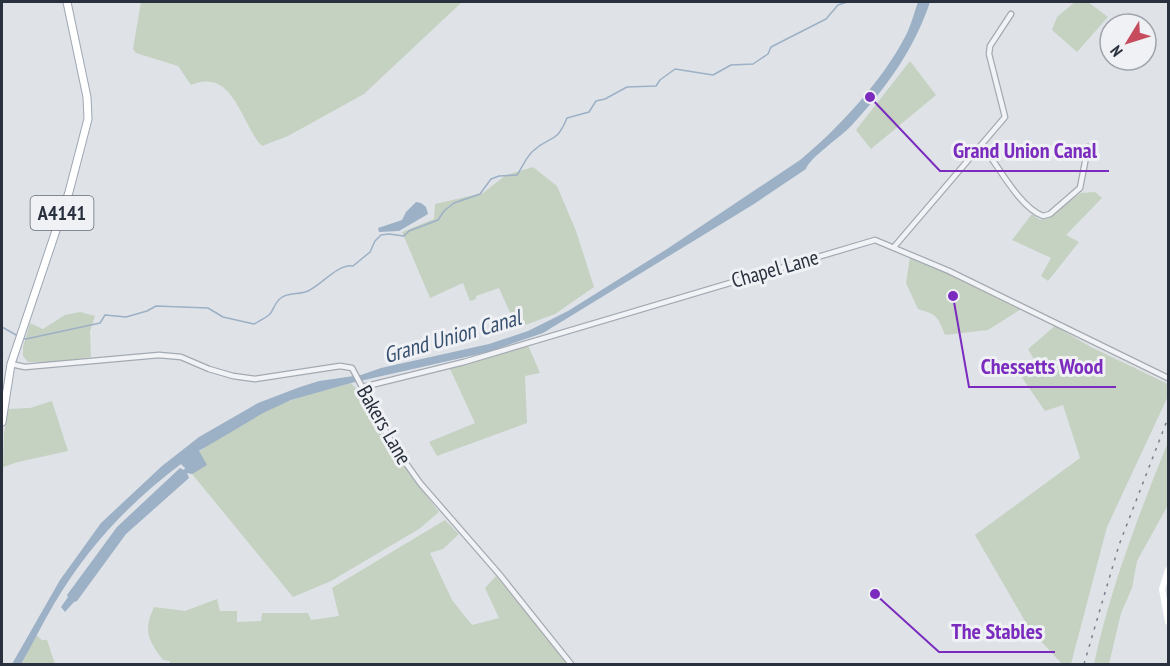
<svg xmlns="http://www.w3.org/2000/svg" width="1170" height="666" font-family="'PT Sans Narrow',sans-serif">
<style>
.green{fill:#c5d1c1}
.water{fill:#9cb0c6}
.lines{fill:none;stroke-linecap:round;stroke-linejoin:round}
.stream{stroke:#9cb0c6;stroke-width:1.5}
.street-casing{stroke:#a5aab2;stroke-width:7}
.primary-casing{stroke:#9fa7b3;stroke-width:9}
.street{stroke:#f2f3f6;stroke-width:4.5}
.secondary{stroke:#fff;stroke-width:6}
.primary{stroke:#fff;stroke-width:7}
.rail{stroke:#7a8290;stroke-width:1.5;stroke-dasharray:3 6;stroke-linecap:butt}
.labels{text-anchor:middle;stroke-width:6;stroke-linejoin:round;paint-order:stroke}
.shield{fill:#eff1f5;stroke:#646b75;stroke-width:1.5}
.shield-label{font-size:20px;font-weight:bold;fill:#29313e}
.street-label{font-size:21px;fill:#29313e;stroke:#eff1f5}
.water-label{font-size:22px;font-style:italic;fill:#364f6f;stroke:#eff1f5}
.leader{fill:none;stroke:#7b2cbf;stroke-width:2}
.callout-dot{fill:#7b2cbf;stroke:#eff1f5;stroke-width:2}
.callout-label{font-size:22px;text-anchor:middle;font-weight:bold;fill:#7b2cbf;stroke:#eff1f5;stroke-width:6;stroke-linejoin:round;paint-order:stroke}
</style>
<rect width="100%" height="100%" fill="#dfe3e8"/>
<g class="green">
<path d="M141,2H462L364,94L288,136L262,146C240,123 234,67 191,85L178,66L136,53L133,49Z"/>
<polygon points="1075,2 1088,2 1108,17 1077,52 1052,30 1057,17"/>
<polygon points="910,61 936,95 871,149 856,130"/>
<polygon points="533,167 557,186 576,231 594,287 555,314 517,328 499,288 476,296 476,299 470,301 463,283 430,298 402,232 434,219 435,204 483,193 506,175"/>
<polygon points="1095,192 1102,198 1066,235 1079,242 1048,281 1041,276 1051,258 1012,240 1032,214 1040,220 1046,219 1081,193"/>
<path d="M910,257L956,277L1021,309L988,330L945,335C938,316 936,314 918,309L906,283Z"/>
<polygon points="80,312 95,316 90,331 91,357 59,362 28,362 23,356 23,347 30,323 43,329 65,315"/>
<polygon points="1055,326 1091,347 1168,384 1168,396 1107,527 1071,664 1062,664 1029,628 975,535 1080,458 1063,405 1045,411 1014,366 1017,363 1022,370 1035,361 1028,349"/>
<polygon points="528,345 540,373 525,376 527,423 437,456 429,442 475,423 450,369"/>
<path d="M351,383L362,395L394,453L439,512L419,529L331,581L293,597L183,463C217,439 253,413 292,400C312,393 332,388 351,383Z"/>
<polygon points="52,401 68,451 18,462 3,467 4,433 8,409 30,408"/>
<path d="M1168,442V505L1137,561L1132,588L1121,613L1109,664H1094C1110,589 1139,514 1168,442Z"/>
<path d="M445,520L459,534L443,549L430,553L452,600L472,625L499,618L485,588L496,576L569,664H170V661L163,660C148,640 143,631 154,607L185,611L217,599L220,611H237V622L261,621L262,613H308L311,620L339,616L332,588Z"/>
<polygon points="36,635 42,640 47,640 55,664 21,664"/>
</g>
<g class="water">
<path d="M918,2H930C914,50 886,88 852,125C841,137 809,158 806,169L754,204L543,333L488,352L351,383L291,400L263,413L199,451L207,465L192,474L187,473L189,478L126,534L77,601L74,602L65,612L61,607L68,597L67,595L117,527L180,468L184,470L185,468L181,464C129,503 87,548 54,604C42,624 32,645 21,664H12L60,580L101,523L162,466L199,437L258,403L300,387L319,381L361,375L381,368L489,344L528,331L568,311L667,249L800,160C838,129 882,81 905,37C911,26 914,13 918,2Z"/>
<polygon points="416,202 421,203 426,207 428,214 399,231 379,232 378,228 402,220 406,212"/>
</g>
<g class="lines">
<g class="stream">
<polyline points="2,327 18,336"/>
<path d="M22,338L26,339L100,323L105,315L126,317L147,311L156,306L208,308L223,317L254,324C259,321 266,318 270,314C274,309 275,302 281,298C288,292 300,295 308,291C323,284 337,264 353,266L370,252L375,241L381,235L389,234L404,236L409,231L438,220L444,211L454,203L480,194L491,179L499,176L517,175C522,168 526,157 533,151C550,135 556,145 567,118L589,112L596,101L605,99L627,87L656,86L660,80L675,69L713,75L731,65L753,64L768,54L771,47L826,19L838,5L847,2"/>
</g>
<defs>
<g id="street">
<path d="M982,145C998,165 1019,207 1043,216L1050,214L1080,188L1088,147"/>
<polyline points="894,247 1005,117 989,54 990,46 1011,14"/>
<polyline points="11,364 25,367 159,355 181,357 209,369 233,376 255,379 340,366 352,368 393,445 420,483 500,575 571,664"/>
<polyline points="363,387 464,362 875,240 949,271 1168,378"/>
</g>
<polyline id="primary" points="2,422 11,364 69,192 88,119 87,97 67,2"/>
</defs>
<use href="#street" class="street-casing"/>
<use href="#primary" class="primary-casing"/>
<use href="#street" class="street"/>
<polyline class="secondary" points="1168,570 1162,589 1168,622"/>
<use href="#primary" class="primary"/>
<polyline class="rail" points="1084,664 1119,545 1168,418"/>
</g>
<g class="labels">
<rect class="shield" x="30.5" y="196" width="63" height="34" rx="4.5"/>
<g class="shield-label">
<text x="62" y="220">A4141</text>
</g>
<g class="street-label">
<text transform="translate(775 269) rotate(-16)" y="7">Chapel Lane</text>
<text transform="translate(384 425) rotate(60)" y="7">Bakers Lane</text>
</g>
<g class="water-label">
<text transform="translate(452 336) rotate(-16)" y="8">Grand Union Canal</text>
</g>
</g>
<path class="leader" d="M870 97L940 171H1109M953 296L969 387H1116M875 594L939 652H1055"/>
<g class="callout-dot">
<circle cx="870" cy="97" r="6"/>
<circle cx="953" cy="296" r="6"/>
<circle cx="875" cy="594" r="6"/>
</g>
<g class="callout-label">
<text x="1025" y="158">Grand Union Canal</text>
<text x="1042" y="374">Chessetts Wood</text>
<text x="997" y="639">The Stables</text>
</g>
<rect width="1170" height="666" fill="none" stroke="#29313e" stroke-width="6"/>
<g transform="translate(1128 42) rotate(232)"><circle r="28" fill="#eff1f5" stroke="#a0a4ac" stroke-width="1.5"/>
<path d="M0-4.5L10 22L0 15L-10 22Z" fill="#c64b5d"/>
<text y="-9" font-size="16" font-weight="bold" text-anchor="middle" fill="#29313e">N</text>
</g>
</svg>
